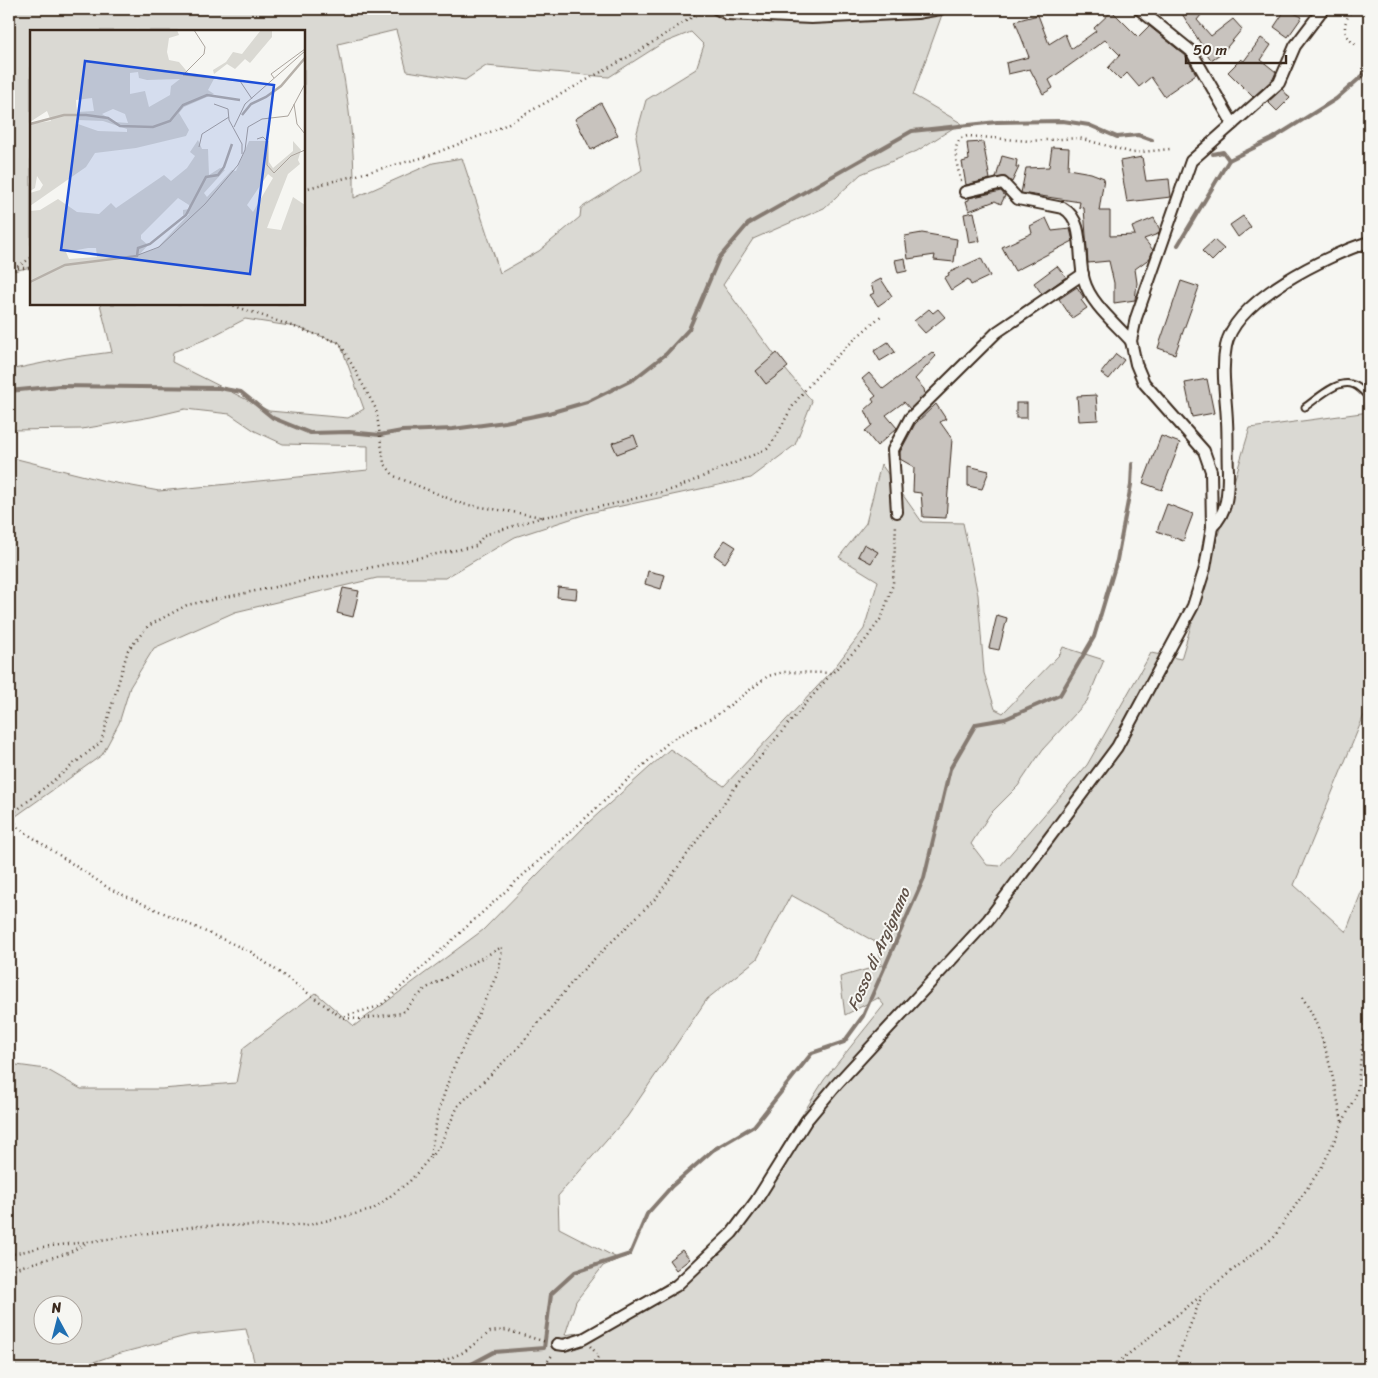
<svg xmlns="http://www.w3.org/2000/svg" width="1378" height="1378" font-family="Sriracha,sans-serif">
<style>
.green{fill:#dad9d3;stroke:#8a8278;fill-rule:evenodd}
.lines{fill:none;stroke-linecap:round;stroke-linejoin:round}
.stream{stroke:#857a71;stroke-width:4}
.building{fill:#c8c3be;stroke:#3b2a1e}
.lane-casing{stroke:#3b2a1e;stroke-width:9}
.street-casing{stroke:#3b2a1e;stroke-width:14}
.path{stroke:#3b2a1e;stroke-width:2.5;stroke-dasharray:1 4;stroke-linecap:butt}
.lane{stroke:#f6f6f2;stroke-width:5}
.street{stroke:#f6f6f2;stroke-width:10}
.labels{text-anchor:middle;stroke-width:4;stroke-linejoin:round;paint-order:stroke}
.water-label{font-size:16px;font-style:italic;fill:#605248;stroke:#f6f6f2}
.inset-river{fill:none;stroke:#b6b0a9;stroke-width:2.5}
.inset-road{fill:none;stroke:#aba49d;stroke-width:1}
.view{fill:#1d4ed8;fill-opacity:0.15;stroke:#1d4ed8;stroke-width:2.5}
.inset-edge{fill:none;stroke:#3b2a1e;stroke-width:2.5}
</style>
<rect width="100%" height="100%" fill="#f6f6f2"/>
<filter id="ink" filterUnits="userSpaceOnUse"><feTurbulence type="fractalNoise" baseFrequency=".02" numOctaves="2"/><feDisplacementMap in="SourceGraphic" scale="10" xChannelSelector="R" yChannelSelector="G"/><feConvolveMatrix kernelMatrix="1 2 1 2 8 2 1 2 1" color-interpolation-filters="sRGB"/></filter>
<g filter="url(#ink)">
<g class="green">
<path d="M9,9H944L913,95L961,123L917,151L861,174L824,208L753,239L723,285L785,369L812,401L795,445L751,478L589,513L515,537L445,578H377L235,612L154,648L130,687L119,723L102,755L9,821V457L105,481L159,491L368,470V446L283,444L255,431L230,414L185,409L151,417L82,429L9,430V370L67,358L112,352L100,304H304V31H31V267L9,272ZM396,30L407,71L465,80L486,66L609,77L661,44L691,32L704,45L696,69L646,100L636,136L642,170L581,208L580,217L539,251L500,273L462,158L433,163L354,198C355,144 348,97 338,44ZM245,319L296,327L340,343L364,409L348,418L269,411L172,362L173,352L209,338Z"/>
<path d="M1369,412V703L1294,885L1346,932L1369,872V1369H256L246,1329L190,1335L117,1354L73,1369H9V1064L46,1069L81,1089H162L236,1083L243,1048L316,993L354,1026L483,930L589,822L670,749L724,786L831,672L864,629L878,581L839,557L866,523L881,464L922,522L963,523L978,595L984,673L995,709L1003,713L1060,654L1063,647L1104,660L1087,701L1043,749L1018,786L990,814L971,844L987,865L1000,866L1087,765L1151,653L1181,659L1250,428ZM791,895L877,943L882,965L840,977L845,1015L878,998L884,1005L824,1080L782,1147L754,1200L722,1235L682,1274L589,1331L565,1335L576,1301L603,1266L619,1259L559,1228L558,1196L627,1117L707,999L757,959ZM42,1306H72V1336H42Z"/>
</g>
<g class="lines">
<g class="stream">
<polyline points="1213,154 1223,152 1229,160"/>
<polyline points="1178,245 1229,160 1272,139 1336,99 1369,70"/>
<polyline points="9,391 60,386 219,388 241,392 273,418 310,433 349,432 380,435 402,431 453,429 505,422 549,413 587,402 634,379 666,354 689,329 719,258 748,224 912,131 997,122 1063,121 1089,125 1117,137 1138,135 1152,140"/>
<polyline points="462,1369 494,1352 544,1348 551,1294 575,1272 630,1254 647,1214 672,1186 713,1150 754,1126 812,1053 844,1042 863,1016 924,878 950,769 976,724 1005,719 1060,695 1094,637 1117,560 1131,485 1132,464"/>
</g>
</g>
<g class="building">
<polygon points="1179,9 1206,9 1197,20 1211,36 1233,19 1242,29 1223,52 1211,60"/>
<polygon points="1286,9 1302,17 1288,37 1274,27"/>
<polygon points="1112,11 1138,37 1149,26 1186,56 1196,74 1164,96 1151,77 1139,87 1127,73 1120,80 1108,68 1120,55 1105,40 1049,80 1053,88 1043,94 1030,69 1008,74 1006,63 1029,57 1015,21 1038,15 1049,44 1065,34 1071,49 1096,31 1094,28"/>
<polygon points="1261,38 1271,45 1261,60 1276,72 1273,79 1253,97 1228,72 1241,59 1244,61"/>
<polygon points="1282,89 1290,98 1277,111 1268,102"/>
<polygon points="601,103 618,135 591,150 575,119"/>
<polygon points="983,142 990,179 966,185 962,162 969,160 967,143"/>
<polygon points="1052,147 1069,148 1068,169 1091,173 1104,178 1099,211 1110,211 1110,236 1135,235 1132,227 1154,218 1160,230 1158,234 1144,239 1153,250 1150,258 1135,269 1137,283 1135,300 1114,303 1114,283 1109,261 1088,263 1084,208 1079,207 1080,202 1021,193 1026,168 1049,167"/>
<polygon points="1002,156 1017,160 1016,167 1019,167 1012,182 1005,177 996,178"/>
<polygon points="1142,157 1146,181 1169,179 1171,197 1127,202 1120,161"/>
<polygon points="1001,191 1005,196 1001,204 995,201 969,211 966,201 969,200 969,198"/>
<polygon points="974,212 980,241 969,243 964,214"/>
<polygon points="1243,216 1251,227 1238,237 1230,225"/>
<polygon points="1046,218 1052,231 1070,229 1073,241 1015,271 1002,247 1032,233 1030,226"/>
<polygon points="922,233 957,239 954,262 934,260 935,255 908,259 905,236"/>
<polygon points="1214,240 1224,249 1212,261 1202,251"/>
<polygon points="905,258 907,271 898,273 895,260"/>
<polygon points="981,258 990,276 971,285 968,279 951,290 944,278 949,275 948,273"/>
<polygon points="1057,266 1066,277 1042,294 1034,283"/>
<polygon points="881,279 892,296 878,306 870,295 874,293 871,284"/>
<polygon points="1181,281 1199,287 1175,354 1158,348"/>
<polygon points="1077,287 1084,298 1081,300 1087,308 1072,318 1059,299"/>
<polygon points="929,309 933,313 938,309 945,317 925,333 914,321"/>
<polygon points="888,342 895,352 880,361 874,351"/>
<polygon points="932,352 936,356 915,379 924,389 925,394 910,409 904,402 886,415 897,428 877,446 865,431 872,425 865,410 874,402 872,399 876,396 862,379 869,373 883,389"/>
<polygon points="777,353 788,367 766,384 756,371"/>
<polygon points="1116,354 1124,360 1109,379 1101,373"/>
<polygon points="1207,379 1214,413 1192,417 1185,383"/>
<polygon points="1096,395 1098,420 1079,421 1077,396"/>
<rect x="1016" y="403" width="11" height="15"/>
<polygon points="936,404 946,419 940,422 952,439 946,518 923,517 921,493 913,492 914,467 900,459 900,452 915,424"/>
<polygon points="634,435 638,446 617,454 612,443"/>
<polygon points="1161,436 1180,443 1162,490 1143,483"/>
<polygon points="968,466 989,471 982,489 968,486"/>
<polygon points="1167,504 1193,514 1183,541 1157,531"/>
<polygon points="725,540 736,547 725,563 714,555"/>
<polygon points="864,544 878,552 871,563 858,556"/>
<polygon points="648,571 665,575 661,589 645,584"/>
<polygon points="558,587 577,589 576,599 557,597"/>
<polygon points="343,588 359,591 353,617 337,613"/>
<polygon points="997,615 1007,618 999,650 989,648"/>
<polygon points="682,1250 690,1259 676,1270 669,1260"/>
</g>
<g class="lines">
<defs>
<path id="lane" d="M1305,407C1317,399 1338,378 1354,385C1360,387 1365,394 1369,398"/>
<g id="street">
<polyline points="717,9 727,14 811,18 917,13 940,9"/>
<polyline points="1139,9 1191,51 1233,124"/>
<path d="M965,192L1003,183L1018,199L1063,208C1086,221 1077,257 1084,280C1090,303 1116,324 1131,341"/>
<polyline points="897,512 893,450 910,418 997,332 1083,274"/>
<path d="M1212,527C1228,512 1228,492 1228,471C1227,454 1228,438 1227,421C1226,396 1221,371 1226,346C1235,299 1328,255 1369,242"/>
<polyline points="557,1344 564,1345 583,1339 676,1286 732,1233 756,1201 806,1121 836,1085 988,920 1117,747 1193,606 1205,568 1212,527 1211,471 1204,451 1144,383 1136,364 1131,341 1136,318 1191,161 1279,83 1295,46 1323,9"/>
</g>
</defs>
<use href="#lane" class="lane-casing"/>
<use href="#street" class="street-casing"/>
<g class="path">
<path d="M1353,9C1342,23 1341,36 1358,46"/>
<path d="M961,181C958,169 951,148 961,138L968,136L1029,141L1079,138L1133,153L1170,149"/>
<polyline points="304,189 425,157 498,129 639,51 705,9"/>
<polyline points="18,268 31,268"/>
<polyline points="9,272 31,258"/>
<polyline points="229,304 340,343 376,409 384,463 394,476 462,504 543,517 484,535 476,546 187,605 148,626 128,650 101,742 12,814 17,827 110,889 251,952 341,1017 380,1006 671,740 717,715 768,676 784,672 832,673"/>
<path d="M543,517L609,505L674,489L767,449C780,434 785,416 797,400C821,369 852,341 882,315"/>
<path d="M1302,997C1326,1033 1333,1080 1342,1121"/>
<polyline points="344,1018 360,1019 402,1013 425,989 502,947 499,970 451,1073 438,1113 430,1156"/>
<polyline points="9,1255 42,1247 87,1242 198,1226 308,1225 372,1210 410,1181 439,1147 458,1106 517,1049 578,975 656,898 738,783 832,673 864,642 882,617 893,584 896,524"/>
<polyline points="9,1270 68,1253 85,1244"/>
<polyline points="425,1369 464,1352 490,1332 506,1330 546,1342"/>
<polyline points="542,1369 553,1354"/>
<polyline points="587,1369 599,1356 590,1346"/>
<polyline points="1110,1369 1274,1237 1323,1165 1357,1092 1369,986"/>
<polyline points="1170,1369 1174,1366 1201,1298"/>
</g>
<use href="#lane" class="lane"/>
<use href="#street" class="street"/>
</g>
</g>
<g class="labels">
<g class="water-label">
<text transform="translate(878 949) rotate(-66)" y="6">Fosso di Argignano</text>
</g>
</g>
<g transform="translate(30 30)">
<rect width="275" height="275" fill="#f6f6f2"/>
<path d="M0,0H147L149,5L139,8L137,22L139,30L149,32L160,45L185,47L178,60L184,64L154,77L149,83L159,100L156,106L106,118L65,123L56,137L0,176V163L10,160L13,155L7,146L5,158L0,161V94L21,91L17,81L0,92ZM108,42L109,48L117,50L150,49L141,56L140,65L119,77L115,61L100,64V43ZM62,68L64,81L47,82L46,70ZM83,79L95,84L98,93L85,92L72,84ZM48,90L73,91L97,99V102L68,101L48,94ZM231,0H242V7L220,33L215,29L205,39L197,34L184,44L183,40L196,32L203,22L212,24ZM168,110L172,119H178L179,145L190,138L195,140L174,163L177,167L202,140L206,141L219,111H239V132L243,138L263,121V111L271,120L268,130L270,134L258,144L237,198L251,200L263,167L275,175V275H0V181L10,180L28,169L47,182L69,184L81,173L86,178L134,145L141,151L157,138L165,126L160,122ZM238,144L243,148L223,182L217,175ZM148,168L159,175V179L153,180V185L159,184L127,218L110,224L118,215L111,209V205ZM58,218H66L67,227L39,229L36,222Z" fill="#dad9d3" fill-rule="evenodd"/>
<path class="inset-river" d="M212,85L221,74L236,67L251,56L275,28M0,94L34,85H56L78,88L90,96L123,97L140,91L153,75L177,65L210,70M0,252L35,235L107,226L108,218L120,214L156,185L176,147L188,145L194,137L202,114"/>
<path class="inset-road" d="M164,0L175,17L174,24L153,45L210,51L222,69M244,48L241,44L275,19M184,74L198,79L199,90L212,114V124M264,74L267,94L275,104M204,97L215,74L275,21M227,109L233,107L237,111V135L244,143L261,126L275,120M169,117L172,104L199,87M108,225L129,217L175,174L208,135L215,120L218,97L232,89L258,86L275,54"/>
<path class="view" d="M55,31L244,55L220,244L31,220Z"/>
<rect width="275" height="275" class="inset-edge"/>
</g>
<rect width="1378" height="1378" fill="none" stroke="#f6f6f2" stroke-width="30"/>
<rect x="15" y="15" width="1348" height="1348" fill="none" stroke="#3b2a1e" stroke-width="2" filter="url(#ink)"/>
<g transform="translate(58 1320) rotate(353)"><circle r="24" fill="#f6f6f2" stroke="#aba49d"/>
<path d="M0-4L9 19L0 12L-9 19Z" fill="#1f6fb2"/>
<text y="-8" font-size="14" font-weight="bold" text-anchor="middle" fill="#3b2a1e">N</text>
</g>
<path d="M1186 55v8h100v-8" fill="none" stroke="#3b2a1e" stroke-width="2.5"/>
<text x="1193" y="55" font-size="15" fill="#3b2a1e" stroke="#f6f6f2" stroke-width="4" paint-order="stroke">50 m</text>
</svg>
